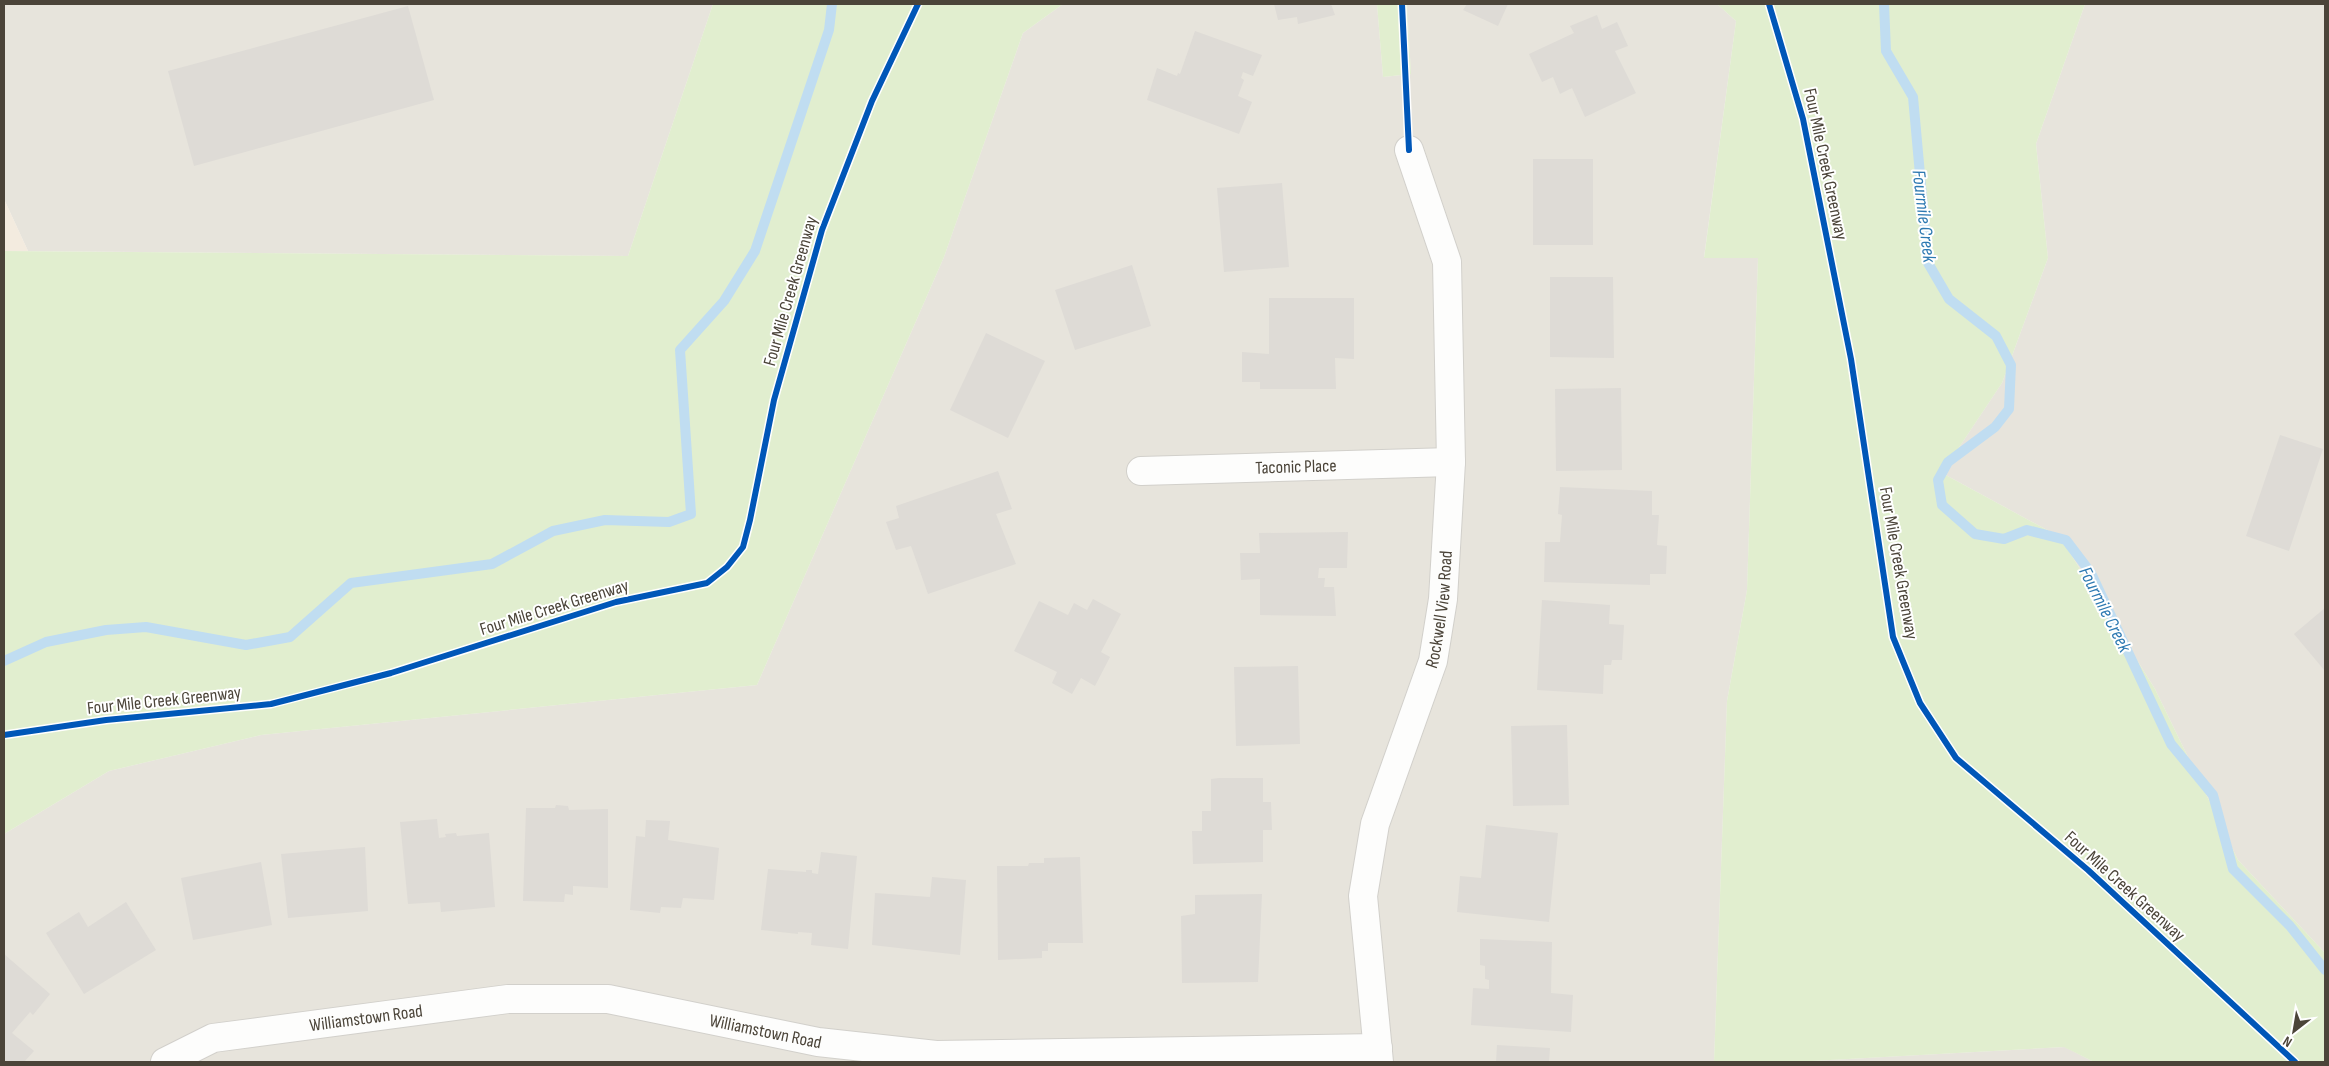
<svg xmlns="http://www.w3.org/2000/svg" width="2329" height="1066" font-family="'Sofia Sans Condensed',sans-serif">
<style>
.residential{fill:#e7e4dc}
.commercial{fill:#f3ebdf}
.green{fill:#e1eecf}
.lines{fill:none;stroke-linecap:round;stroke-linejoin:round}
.stream{stroke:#c0ddf1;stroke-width:10}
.building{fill:#dedbd6}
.minor-casing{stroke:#d2d0cb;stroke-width:30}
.minor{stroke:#fdfdfc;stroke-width:28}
.cycleway-casing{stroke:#fff;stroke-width:9}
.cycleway{stroke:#0057b8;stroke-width:6}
.labels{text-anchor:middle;stroke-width:4;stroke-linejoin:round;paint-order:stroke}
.street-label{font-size:18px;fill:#4b4439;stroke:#fff}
.water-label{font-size:19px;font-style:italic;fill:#2e7ab2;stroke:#fff}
</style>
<rect width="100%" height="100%" fill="#f4f2ee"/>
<g class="residential">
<polygon points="4,4 713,4 628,256 28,251 4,199"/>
<polygon points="1063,4 1377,4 1383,77 1411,74 1407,4 1717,4 1736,21 1704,257 1758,258 1747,590 1727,701 1714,1062 4,1062 4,834 109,771 261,735 757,685 944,257 1023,33"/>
<polygon points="2085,4 2325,4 2325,953 2238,860 2155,689 2060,537 1942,473 2002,383 2048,258 2036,144"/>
<polygon points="2065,1047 2094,1062 1794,1062"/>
</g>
<polygon class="commercial" points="4,199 28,251 4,251"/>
<g class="green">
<polygon points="713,4 1063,4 1023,33 944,257 757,685 261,735 109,771 4,834 4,251 628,256"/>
<polygon points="1377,4 1407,4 1411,74 1383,77"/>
<polygon points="1717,4 2085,4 2036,144 2048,258 2002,383 1942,473 2060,537 2155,689 2238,860 2325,953 2325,1062 2094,1062 2064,1047 1794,1062 1714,1062 1727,701 1747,590 1758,258 1704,258 1736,21"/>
</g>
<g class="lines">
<g class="stream">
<polyline points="1884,4 1886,51 1913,97 1928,263 1949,299 1996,336 2011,365 2009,409 1995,427 1948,462 1938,480 1942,505 1975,534 2004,539 2027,530 2066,540 2091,573 2171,744 2213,795 2233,869 2290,926 2325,970"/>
<polyline points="4,661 46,642 106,630 146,627 246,645 290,637 351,583 492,564 553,531 605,520 669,522 691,514 680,350 724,301 755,251 829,30 832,4"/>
</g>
</g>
<g class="building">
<polygon points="1274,4 1331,4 1335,15 1298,24 1297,17 1278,20"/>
<polygon points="1467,4 1508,4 1498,26 1463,10"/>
<polygon points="408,6 434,100 194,166 168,71"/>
<polygon points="1597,15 1602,29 1617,22 1628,46 1615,51 1636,93 1585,117 1572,88 1560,94 1553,77 1542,82 1529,54 1574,33 1570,26"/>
<polygon points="1195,31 1262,55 1253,76 1243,72 1241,78 1244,80 1238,96 1252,102 1239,134 1147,100 1157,68 1177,76 1178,73 1180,74"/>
<rect x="1533" y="159" width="60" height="86"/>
<polygon points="1282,183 1289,267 1224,272 1217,188"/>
<polygon points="1132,265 1151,326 1075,350 1055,290"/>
<polygon points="1550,277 1613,277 1614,358 1550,357"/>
<polygon points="1269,298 1354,298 1354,359 1335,358 1336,389 1260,389 1260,382 1242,382 1242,352 1269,354"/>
<polygon points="986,333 1045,361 1008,438 950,410"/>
<polygon points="1621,388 1622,470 1556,471 1555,389"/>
<polygon points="2280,435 2323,449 2289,551 2246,536"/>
<polygon points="998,471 1012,509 996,514 1016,564 928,594 911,546 896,550 886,522 899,518 896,506"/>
<polygon points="1560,487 1652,491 1652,515 1659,515 1657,545 1667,546 1666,574 1650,574 1650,585 1544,582 1545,542 1560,542 1562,515 1558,514"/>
<polygon points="1348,532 1347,568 1319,568 1318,578 1325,578 1324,587 1334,587 1336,616 1260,615 1260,579 1241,580 1240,553 1260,553 1259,533"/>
<polygon points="1093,599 1121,614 1101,652 1110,657 1095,686 1081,678 1072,694 1052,683 1057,672 1014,651 1039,601 1068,615 1074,603 1087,610"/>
<polygon points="1542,600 1610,605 1609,624 1624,625 1622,660 1612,660 1611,665 1604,665 1603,694 1537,690"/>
<polygon points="2325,608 2325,671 2294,634"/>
<polygon points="1298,666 1300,744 1236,746 1234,667"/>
<polygon points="1567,725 1569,805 1513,806 1511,726"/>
<polygon points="1219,778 1263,778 1263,802 1271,802 1272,830 1263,830 1263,862 1193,864 1192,831 1202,831 1202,811 1211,811 1211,779"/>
<polygon points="556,805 568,806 569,810 608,809 608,888 573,886 573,895 565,894 564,902 523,901 526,808 555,808"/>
<polygon points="437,819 439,838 446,837 445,834 456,833 457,836 489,833 495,907 441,912 440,902 408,904 400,822"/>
<polygon points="646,820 670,821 668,840 719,848 714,900 683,898 681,908 661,907 660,913 630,910 636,836 645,837"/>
<polygon points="1486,825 1558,833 1549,922 1457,912 1460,876 1481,878"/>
<polygon points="365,847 368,911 288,918 281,854"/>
<polygon points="821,852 857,856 848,949 811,945 812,933 798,932 798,934 761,930 768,869 806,872 806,870 812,870 812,873 818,874"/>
<polygon points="1080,857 1083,943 1048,943 1048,951 1042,951 1042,958 998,960 997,866 1028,866 1029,863 1044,863 1044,858"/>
<polygon points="261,862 272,925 193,940 181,878"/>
<polygon points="932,877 966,880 960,955 872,945 875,893 930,897"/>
<polygon points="1262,894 1258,982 1182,983 1181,916 1195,914 1195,895"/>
<polygon points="126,902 156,950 84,994 46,933 79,912 88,927"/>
<polygon points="1480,939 1552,942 1551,993 1573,995 1571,1032 1471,1025 1473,988 1489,989 1489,980 1485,979 1485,966 1480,965"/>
<polygon points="4,954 50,994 33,1015 30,1012 12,1033 34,1051 24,1062 4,1062"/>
<polygon points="1497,1045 1550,1048 1549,1062 1496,1062"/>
</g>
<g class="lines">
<defs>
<g id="minor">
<path id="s1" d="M1141,471L1451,462"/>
<path id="s2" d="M165,1062L213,1038L508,999H608L818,1042L936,1055L1378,1048"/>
<path id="s3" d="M1379,1062L1363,896L1375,824L1433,661L1443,599L1451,462L1447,262L1409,150"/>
</g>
</defs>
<use href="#minor" class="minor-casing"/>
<use href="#minor" class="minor"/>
<defs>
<g id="cycleway">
<polyline points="1402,4 1409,150"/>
<polyline points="1769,4 1803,119 1851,359 1893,637 1920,703 1956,758 2088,870 2295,1062"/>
<polyline points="4,735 106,720 271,704 391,673 616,602 707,583 727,567 743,547 750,520 774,400 822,230 872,101 918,4"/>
</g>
</defs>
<use href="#cycleway" class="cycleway-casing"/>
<use href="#cycleway" class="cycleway"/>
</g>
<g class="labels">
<g class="street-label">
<text transform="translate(1826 164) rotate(78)" y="6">Four Mile Creek Greenway</text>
<text transform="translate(790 291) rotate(-74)" y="6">Four Mile Creek Greenway</text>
<text dy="6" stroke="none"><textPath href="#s1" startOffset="155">Taconic Place</textPath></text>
<text transform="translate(1899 563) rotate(80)" y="6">Four Mile Creek Greenway</text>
<text transform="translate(554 607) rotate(-17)" y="6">Four Mile Creek Greenway</text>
<text dy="6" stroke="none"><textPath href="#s3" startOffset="465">Rockwell View Road</textPath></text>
<text transform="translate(164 700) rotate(-6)" y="6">Four Mile Creek Greenway</text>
<text transform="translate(2125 886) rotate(42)" y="6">Four Mile Creek Greenway</text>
<text dy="6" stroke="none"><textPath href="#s2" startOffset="208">Williamstown Road</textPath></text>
<text dy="6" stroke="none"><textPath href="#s2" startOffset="612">Williamstown Road</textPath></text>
</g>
<g class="water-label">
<text transform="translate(1925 216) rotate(83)" y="7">Fourmile Creek</text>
<text transform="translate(2106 609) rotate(63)" y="7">Fourmile Creek</text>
</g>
</g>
<rect width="2329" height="1066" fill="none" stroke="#4b4439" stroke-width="10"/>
<g transform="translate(2294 1031) rotate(211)" stroke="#ffffff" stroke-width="4" paint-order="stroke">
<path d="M0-4L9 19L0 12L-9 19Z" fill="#4b4439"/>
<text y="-8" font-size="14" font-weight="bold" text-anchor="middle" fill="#4b4439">N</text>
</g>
</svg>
